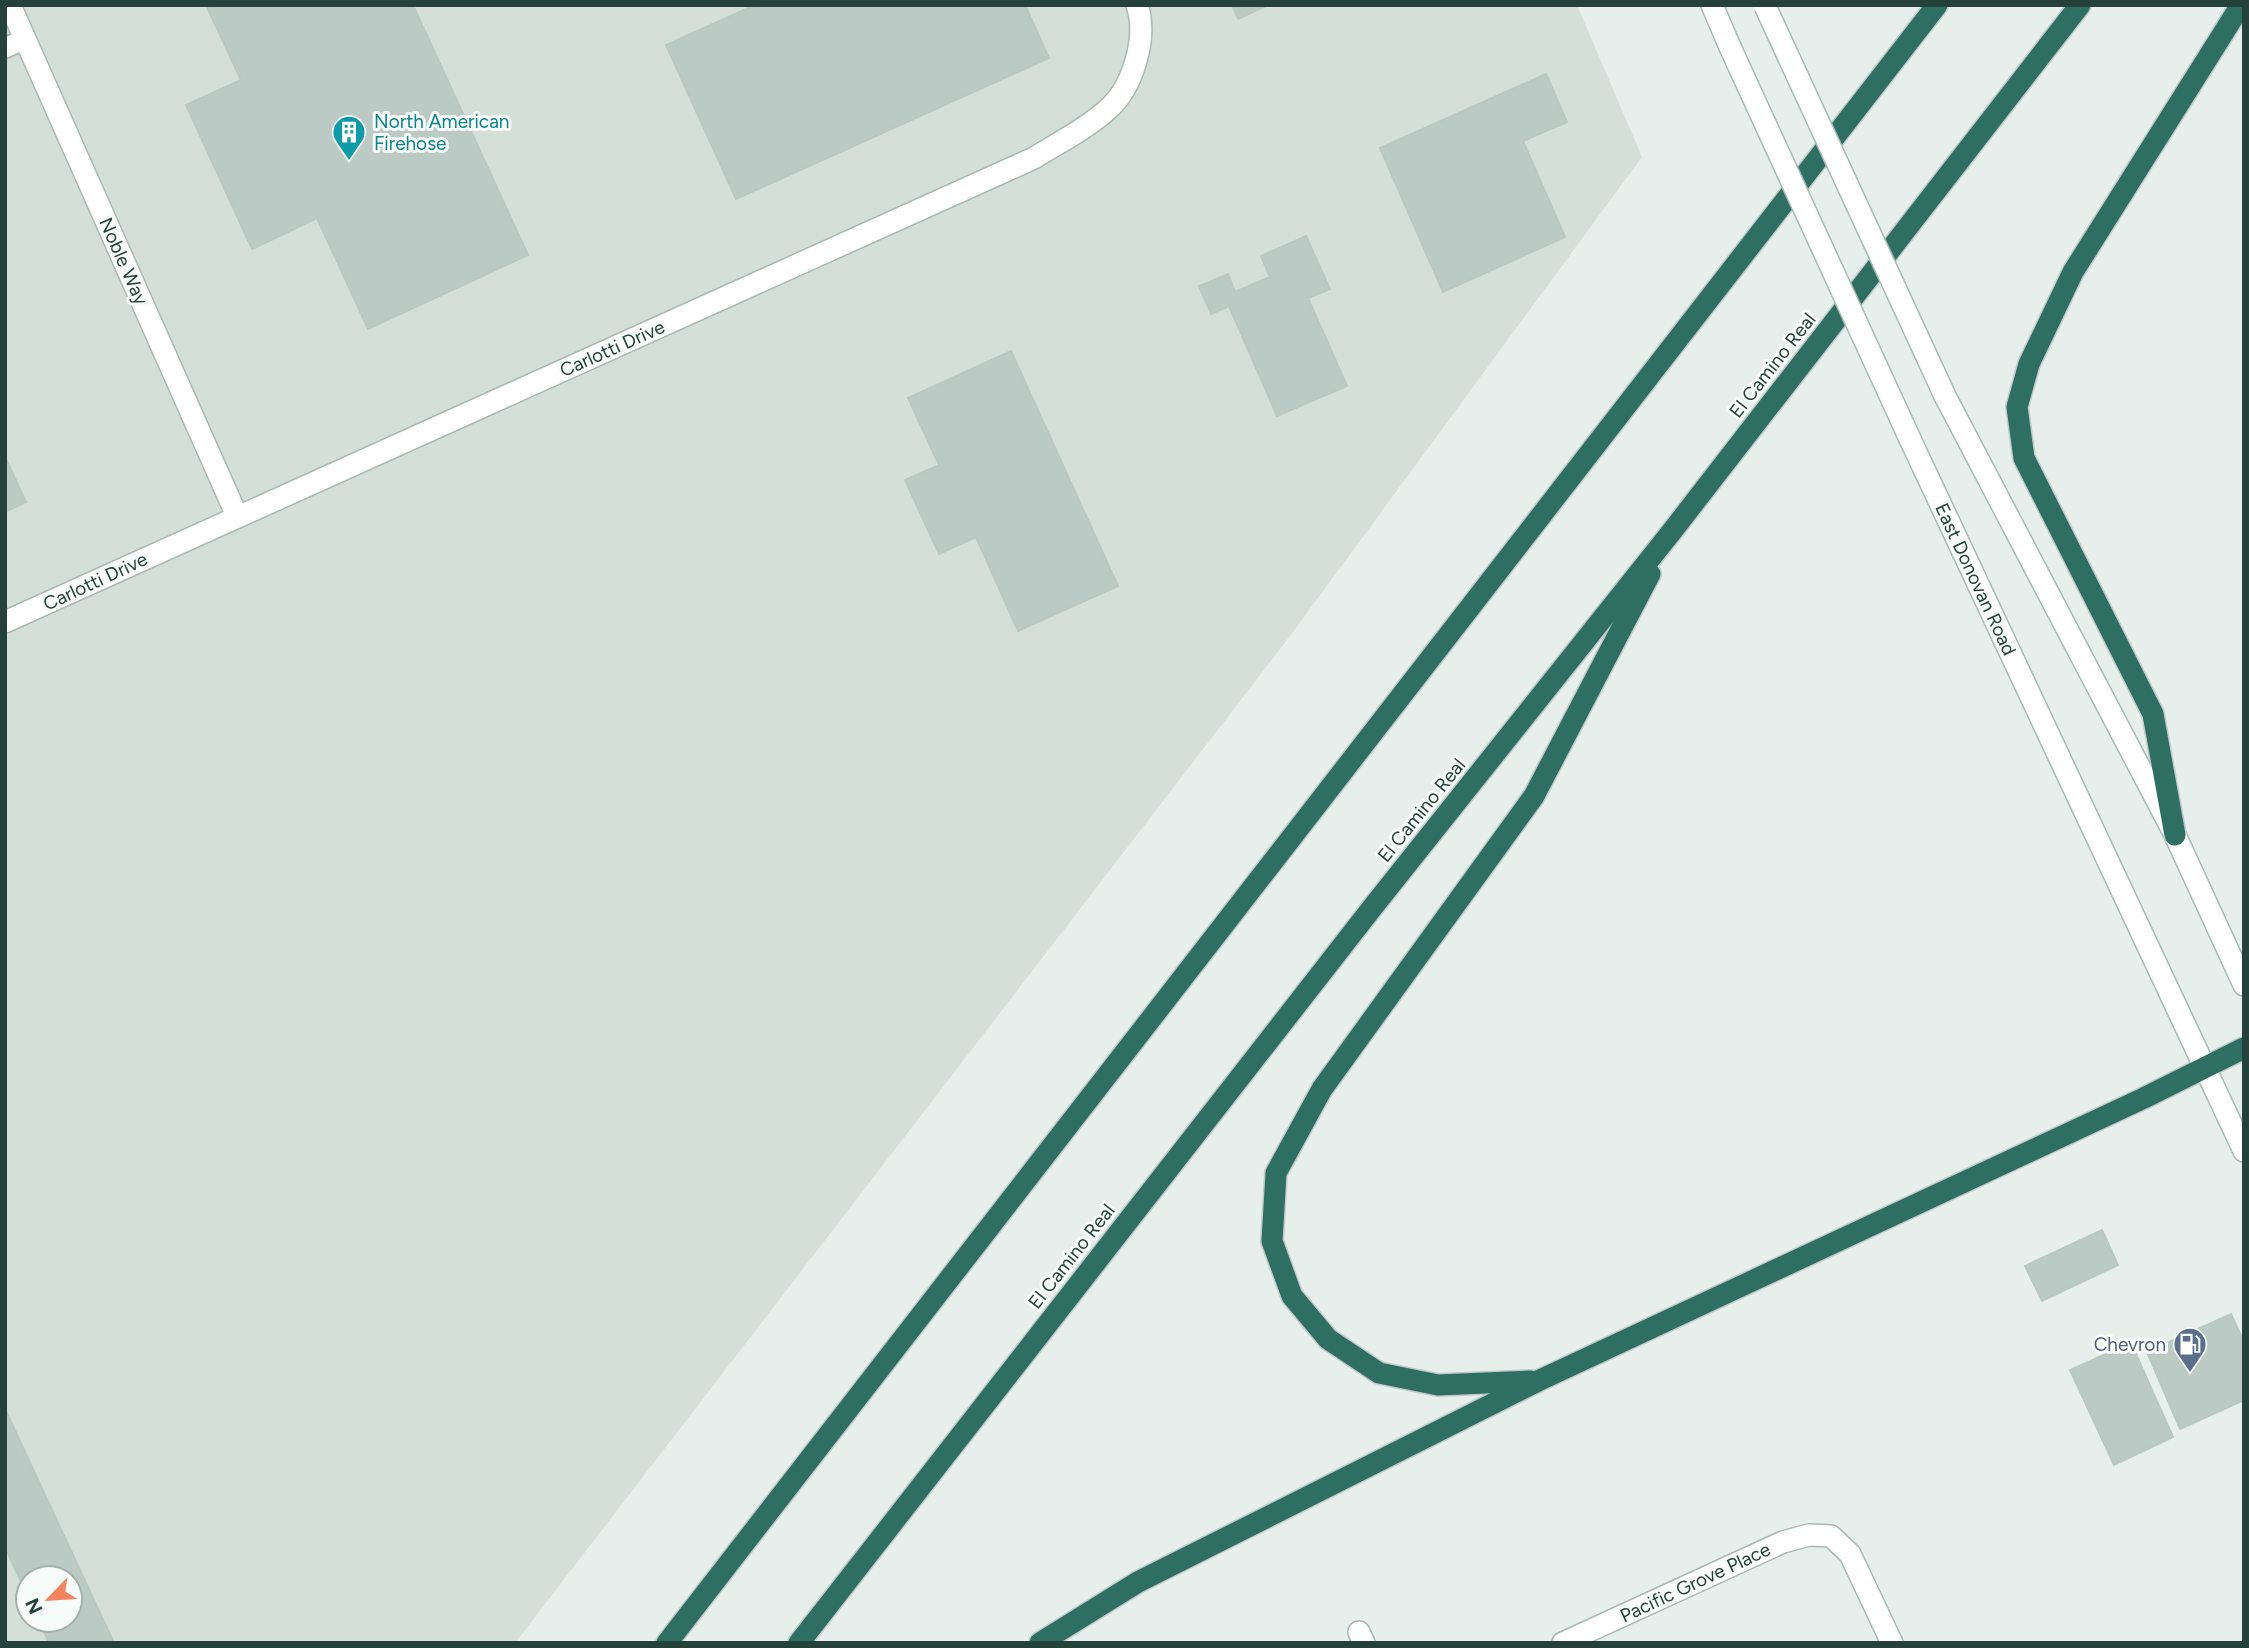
<svg xmlns="http://www.w3.org/2000/svg" width="2249" height="1648" font-family="Figtree,sans-serif">
<style>
.built{fill:#d4dfda;fill-rule:evenodd}
.building{fill:#bbcac4;stroke:#b8c9c2;stroke-width:2}
.lines{fill:none;stroke-linecap:round;stroke-linejoin:round}
.service-casing{stroke:#a8b8b2;stroke-width:23}
.minor-casing{stroke:#a8b8b2;stroke-width:24}
.secondary-casing{stroke:#a4bbb3;stroke-width:24}
.motorway-casing{stroke:#c2cac8;stroke-width:24}
.service{stroke:#fff;stroke-width:19}
.minor{stroke:#fff;stroke-width:21}
.secondary{stroke:#fff;stroke-width:21}
.motorway{stroke:#2f6f62;stroke-width:21}
.secondary-bridge-casing{stroke:#a4bbb3;stroke-width:24;stroke-linecap:butt}
.secondary-bridge{stroke:#fff;stroke-width:21}
.labels{text-anchor:middle;stroke-width:6;stroke-linejoin:round;paint-order:stroke}
.culture-label{font-size:19px;fill:#0d838f;stroke:#f7fbf9;text-anchor:start}
.street-label{font-size:19px;fill:#24423a;stroke:#f7fbf9}
.service-label{font-size:19px;fill:#4e5e75;stroke:#f7fbf9;text-anchor:end}
</style>
<rect width="100%" height="100%" fill="#e6efeb"/>
<path class="built" d="M5,5H1577L1642,157L1290,636L515,1643H5ZM28,1578H70V1620H28Z"/>
<g class="building">
<polygon points="206,5 413,5 528,255 368,329 317,218 252,249 186,105 241,80"/>
<polygon points="755,5 1025,5 1049,58 736,199 666,45"/>
<polygon points="1232,5 1268,5 1238,19"/>
<polygon points="1546,74 1567,122 1523,141 1565,237 1443,292 1380,148"/>
<polygon points="1306,236 1330,289 1308,298 1347,386 1277,416 1229,306 1211,314 1199,286 1228,274 1235,292 1270,277 1261,256"/>
<polygon points="1011,351 1118,586 1018,631 976,537 939,554 905,480 939,465 908,398"/>
<polygon points="5,457 26,502 5,512"/>
<polygon points="2102,1230 2118,1265 2042,1301 2025,1266"/>
<polygon points="2231,1314 2244,1342 2244,1400 2180,1429 2147,1352"/>
<polygon points="2131,1343 2173,1437 2114,1465 2070,1370"/>
<polygon points="5,1409 114,1643 49,1643 39,1620 70,1620 70,1578 28,1578 28,1597 5,1547"/>
</g>
<g class="lines">
<defs>
<polyline id="service" points="5,48 25,39"/>
<g id="minor">
<polyline points="10,5 237,516"/>
<path d="M5,622L1034,158C1058,143 1086,129 1107,110C1133,88 1148,37 1137,5"/>
<polyline points="1359,1632 1364,1643"/>
<polyline points="1563,1643 1783,1542 1809,1535 1831,1536 1850,1554 1892,1643"/>
</g>
<g id="secondary">
<polyline points="1712,5 1730,47"/>
<polyline points="1945,396 2175,835 2244,985"/>
<polyline points="1910,439 2244,1151"/>
</g>
<g id="motorway">
<polyline points="2175,835 2153,714 2024,458 2017,407 2029,364 2073,272 2241,5"/>
<polyline points="1531,1381 1438,1385 1379,1373 1328,1339 1292,1296 1272,1241 1276,1173 1322,1089 1534,796 1650,574"/>
<polyline points="667,1643 1937,5"/>
<polyline points="799,1643 1372,908 1673,530 2080,5"/>
<polyline points="1040,1643 1138,1582 1540,1380 2144,1098 2244,1048"/>
</g>
</defs>
<use href="#service" class="service-casing"/>
<use href="#minor" class="minor-casing"/>
<use href="#secondary" class="secondary-casing"/>
<use href="#motorway" class="motorway-casing"/>
<use href="#service" class="service"/>
<use href="#minor" class="minor"/>
<use href="#secondary" class="secondary"/>
<use href="#motorway" class="motorway"/>
<defs>
<g id="secondary-bridge">
<polyline points="1765,6 1945,396"/>
<polyline points="1730,47 1910,439"/>
</g>
</defs>
<use href="#secondary-bridge" class="secondary-bridge-casing"/>
<use href="#secondary-bridge" class="secondary-bridge"/>
</g>
<defs>
<symbol id="building-pin" viewBox="-11 -11 22 30"><path d="M0 17L-7.5 6A9.5 9.5 0 1 1 7.5 6Z" fill="#0f9aa8" stroke="#f7fbf9"/><path d="M-4-6H4V6H1V3H-1V6H-4ZM-2.5-4.3h1.7v1.8h-1.7ZM.8-4.3h1.7v1.8H.8ZM-2.5-1h1.7V.8h-1.7ZM.8-1h1.7V.8H.8Z" fill="#fff"/></symbol>
<symbol id="fuel-pin" viewBox="-11 -11 22 30"><path d="M0 17L-7.5 6A9.5 9.5 0 1 1 7.5 6Z" fill="#5c6f8a" stroke="#f7fbf9"/><path d="M-5.5-6h7V0h2V4h1.3V-2.5L3-4.5l.8-.8L6-3V5H2.5V1h-1V6h-7ZM-4.2-4.7v3.2H.2V-4.7Z" fill="#fff"/></symbol>
</defs>
<g fill-rule="evenodd">
<use href="#building-pin" x="330" y="113" width="38" height="52"/>
<use href="#fuel-pin" x="2171" y="1325" width="38" height="52"/>
</g>
<g class="labels">
<g class="culture-label">
<text x="374" y="128">North American<tspan x="374" dy="22">Firehose</tspan></text>
</g>
<g class="street-label">
<text transform="translate(124 261) rotate(66)" y="7">Noble Way</text>
<text transform="translate(612 348) rotate(-24)" y="7">Carlotti Drive</text>
<text transform="translate(1772 365) rotate(-52)" y="7">El Camino Real</text>
<text transform="translate(1976 579) rotate(65)" y="7">East Donovan Road</text>
<text transform="translate(95 581) rotate(-25)" y="7">Carlotti Drive</text>
<text transform="translate(1421 810) rotate(-51)" y="7">El Camino Real</text>
<text transform="translate(1071 1256) rotate(-52)" y="7">El Camino Real</text>
<text transform="translate(1695 1582) rotate(-25)" y="7">Pacific Grove Place</text>
</g>
<g class="service-label">
<text x="2166" y="1351">Chevron</text>
</g>
</g>
<rect width="2249" height="1648" fill="none" stroke="#24423a" stroke-width="14"/>
<g transform="translate(49 1599) rotate(245)"><circle r="33" fill="#f7fbf9" stroke="#a3b1ad" stroke-width="2"/>
<path d="M0-5L12 26L0 18L-12 26Z" fill="#f4845f"/>
<text y="-10" font-size="19" font-weight="bold" text-anchor="middle" fill="#24423a">N</text>
</g>
</svg>
